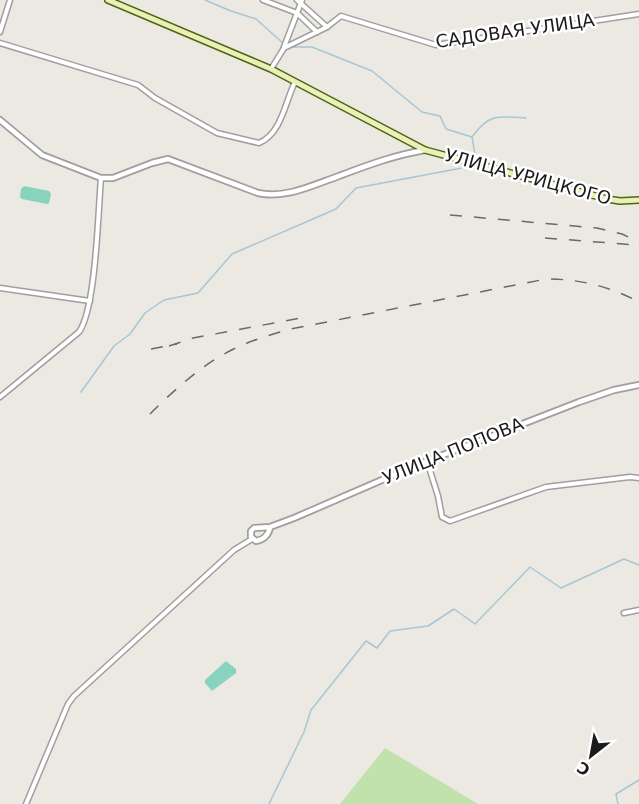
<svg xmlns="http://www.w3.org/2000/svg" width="639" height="804" font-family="'DejaVu Sans',sans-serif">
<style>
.grass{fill:#c1e1ad}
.pitch{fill:#88d3bd}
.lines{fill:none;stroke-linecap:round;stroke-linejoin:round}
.stream{stroke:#a7c6d5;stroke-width:1.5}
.minor-casing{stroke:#9f9f9f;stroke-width:7}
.tertiary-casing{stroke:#9f9f9f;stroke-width:8}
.secondary-casing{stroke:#526410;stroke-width:8}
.minor{stroke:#fff;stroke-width:4}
.tertiary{stroke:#fff;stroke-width:4.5}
.secondary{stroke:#e9f1ba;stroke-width:5}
.rail{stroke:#696969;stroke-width:1.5;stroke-dasharray:12 12;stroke-linecap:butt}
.labels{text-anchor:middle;stroke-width:5;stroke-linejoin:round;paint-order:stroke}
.street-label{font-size:18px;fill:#1b1b1b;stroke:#fff}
</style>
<rect width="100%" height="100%" fill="#ece9e2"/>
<polygon class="grass" points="385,748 478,804 340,804"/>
<g class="pitch">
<polygon points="24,186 49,191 51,194 49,203 47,204 22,199 20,197 21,189"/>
<polygon points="226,661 236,669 236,673 212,691 205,683 205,680"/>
</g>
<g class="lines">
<g class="stream">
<polyline points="205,0 231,11 256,19 284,44"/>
<polyline points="288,47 312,47 372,71 422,112 440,116 446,129 472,137"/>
<path d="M471,161L475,154L472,137C489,113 499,116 526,118"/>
<polyline points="81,392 114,346 130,334 145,313 164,300 198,293 232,254 336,209 356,188 467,167 469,165"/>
<polyline points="269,804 304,732 311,710 366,641 377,648 390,631 428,626 454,609 475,624 530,567 561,588 624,559 639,565"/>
<polyline points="618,804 616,794 639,780"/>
</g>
<defs>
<g id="minor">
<polyline points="263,0 297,13 317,32"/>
<polyline points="297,0 327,27"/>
<polyline points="0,32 10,0"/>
<path d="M0,43L138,85L155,98L217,133L259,143C282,133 285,102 295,82"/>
<polyline points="284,47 302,0"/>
<polyline points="271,69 284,48 327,27 341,16 436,45 639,14"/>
<polyline points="0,288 90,301"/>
<path d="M0,397L79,332C96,308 98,213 101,178"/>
<polyline points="427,461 438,496 442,517 450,521 546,487 630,477 639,478"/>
<polyline points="624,613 639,610"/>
<polyline points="26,804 68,704 74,696 234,550 252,539"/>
</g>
<g id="tertiary">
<path d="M0,120L42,155L101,178H113L152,163L168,159L258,193C286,199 313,185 339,176C368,165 395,155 425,150"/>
<path d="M270,527C269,535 263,540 256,541L251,537V531L254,528L270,527L294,518L412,467L579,402L614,390L639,385"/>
</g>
<polyline id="secondary" points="108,0 271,69 425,150 607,199 620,201 639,200"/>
</defs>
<use href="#minor" class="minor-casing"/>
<use href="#tertiary" class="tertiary-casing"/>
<use href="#secondary" class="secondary-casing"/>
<use href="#minor" class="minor"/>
<use href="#tertiary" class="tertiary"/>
<use href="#secondary" class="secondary"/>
<g class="rail">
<polyline points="450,215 597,228 622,234 639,242"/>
<polyline points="545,238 636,245"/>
<polyline points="169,346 193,338 301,318"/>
<polyline points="151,349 177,344"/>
<path d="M150,414C174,390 206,361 238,347C255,339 273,334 291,329L546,279C580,279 609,286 639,302"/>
</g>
</g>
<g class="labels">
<g class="street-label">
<text transform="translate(515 31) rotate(-8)" y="6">САДОВАЯ УЛИЦА</text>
<text transform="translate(528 177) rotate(15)" y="6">УЛИЦА УРИЦКОГО</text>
<text transform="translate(453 451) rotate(-22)" y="6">УЛИЦА ПОПОВА</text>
</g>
</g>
<g transform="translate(591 756) rotate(211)" stroke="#ffffff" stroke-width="4.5" paint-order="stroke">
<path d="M0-4.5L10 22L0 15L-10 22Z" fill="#1b1b1b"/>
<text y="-9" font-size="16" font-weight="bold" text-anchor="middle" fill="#1b1b1b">С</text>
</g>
</svg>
